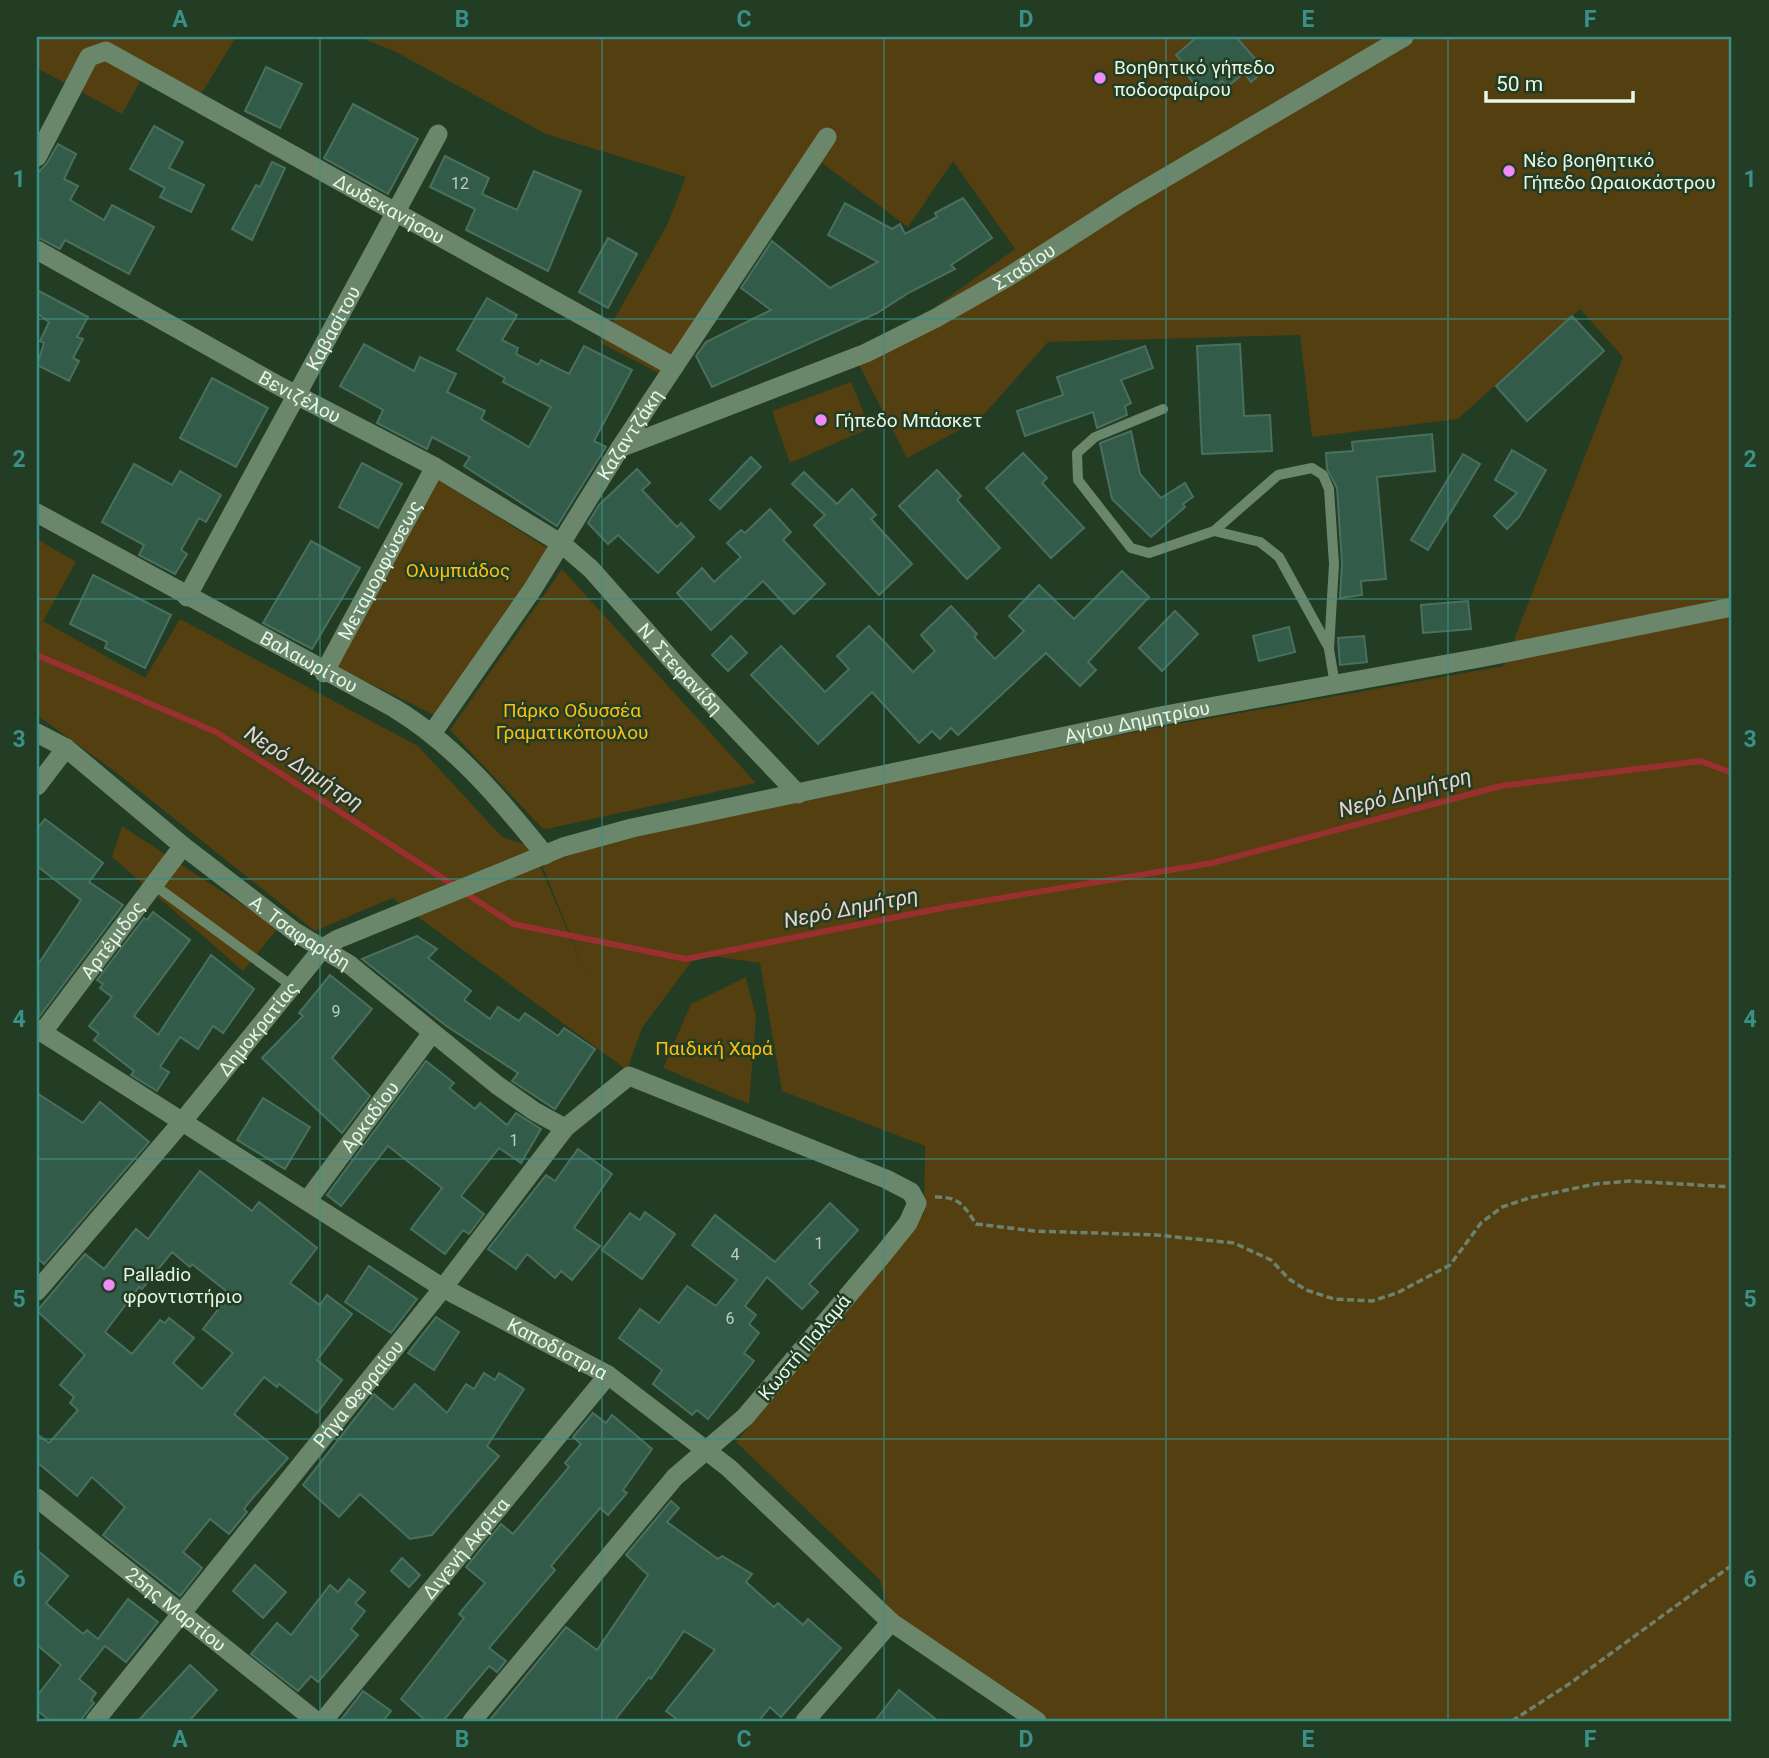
<svg xmlns="http://www.w3.org/2000/svg" width="1769" height="1758" font-family="Roboto,sans-serif">
<style>
.green{fill:#533f0f}
.lines{fill:none;stroke-linecap:round;stroke-linejoin:round}
.stream{stroke:#98302f;stroke-width:6}
.building{fill:#335b4a;stroke:#49705f;stroke-width:2;fill-rule:evenodd}
.path{stroke:#6d826e;stroke-width:3.5;stroke-dasharray:7 3.5;stroke-linecap:butt}
.service{stroke:#6b876b;stroke-width:10}
.minor{stroke:#6b876b;stroke-width:19}
.tertiary{stroke:#6b876b;stroke-width:19}
.grid{fill:none;stroke:#3a9086;stroke-width:2;stroke-opacity:0.55}
.poi-dot{fill:#ef8bf6;stroke:#233c24;stroke-width:2.5}
.labels{text-anchor:middle;stroke-width:5;stroke-linejoin:round;paint-order:stroke}
.number-label{font-size:16px;fill:#bacfc0}
.poi-label{font-size:19px;fill:#e7f6e7;stroke:#233c24;text-anchor:start}
.street-label{font-size:19px;fill:#e7f6e7;stroke:#233c24}
.park-label{font-size:19px;fill:#fcbf13;stroke:#233c24}
.water-label{font-size:21px;font-style:italic;fill:#efd2cf;stroke:#233c24}
.neatline{fill:none;stroke:#3a9086;stroke-width:2.5}
.grid-label{font-size:23px;text-anchor:middle;font-weight:bold;fill:#3a9086}
</style>
<rect width="100%" height="100%" fill="#233c24"/>
<g class="green">
<polygon points="37,37 236,37 200,96 148,67 122,114 37,68"/>
<polygon points="359,37 1732,37 1732,1721 1025,1721 891,1622 880,1580 736,1442 924,1214 925,1146 782,1091 760,963 697,954 642,1028 627,1070 392,898 315,931 117,773 37,715 37,539 76,562 43,621 145,678 180,619 418,746 502,837 532,847 587,976 542,865 593,847 641,834 1150,729 1504,666 1623,357 1580,309 1458,419 1312,437 1300,335 1048,342 980,419 907,458 858,363 1015,249 953,161 908,227 822,163 672,380 601,343 667,225 686,177 546,134 396,52"/>
<polygon points="851,382 870,428 790,463 772,411"/>
<polygon points="435,478 549,549 434,715 336,667"/>
<polygon points="562,569 756,783 547,829 542,828 450,730"/>
<polygon points="122,826 278,928 243,971 112,857"/>
<polygon points="746,977 756,1017 749,1104 663,1068 691,1004"/>
</g>
<g class="lines">
<g class="stream">
<polyline points="37,655 216,732 455,886"/>
<polyline points="464,892 513,924 686,959 947,907 1212,863 1501,786 1701,761 1732,773"/>
</g>
</g>
<g class="building">
<polygon points="1197,37 1236,37 1265,70 1251,82 1244,73 1227,87 1222,81 1204,96 1187,75 1191,72 1176,55"/>
<polygon points="266,67 302,84 280,128 245,111"/>
<polygon points="353,104 418,139 388,194 324,158"/>
<polygon points="154,126 183,142 169,168 204,185 191,212 160,197 165,188 130,169"/>
<polygon points="58,144 76,154 64,179 78,186 70,200 104,220 112,205 154,227 129,274 65,240 60,249 37,237 37,174 47,163"/>
<polygon points="445,156 489,178 482,194 517,210 534,171 581,191 548,271 466,230 475,209 430,187"/>
<polygon points="272,162 285,168 252,240 232,229 256,185 260,187"/>
<polygon points="963,198 992,238 951,265 955,269 910,292 877,313 712,387 696,356 706,342 771,310 741,288 772,241 830,288 878,262 828,235 845,203 892,229 900,224 905,234 937,217 935,213"/>
<polygon points="608,238 637,254 608,308 579,292"/>
<polygon points="37,290 88,317 77,337 83,339 73,358 79,361 69,381 37,365 44,343 40,341 49,322 37,313"/>
<polygon points="487,298 517,315 502,340 518,348 516,354 538,365 541,360 569,374 584,346 632,370 594,441 606,447 557,526 464,466 470,457 432,437 427,449 377,423 383,410 340,386 364,344 414,371 420,357 456,374 447,392 485,411 481,419 529,447 551,407 503,382 505,378 457,350"/>
<polygon points="1572,316 1604,351 1527,421 1496,386"/>
<polygon points="1240,344 1244,416 1270,415 1272,451 1202,454 1197,346"/>
<polygon points="1145,346 1153,368 1121,380 1131,403 1125,406 1127,415 1097,428 1093,412 1025,436 1017,411 1063,395 1057,377"/>
<polygon points="212,378 268,408 236,467 180,438"/>
<polygon points="1131,431 1140,474 1161,498 1185,483 1193,497 1183,504 1185,507 1151,537 1112,499 1100,443"/>
<polygon points="1432,434 1435,471 1377,477 1386,579 1361,581 1362,595 1340,598 1342,563 1337,488 1327,469 1326,453 1353,451 1352,442"/>
<polygon points="1512,450 1546,470 1519,517 1507,529 1494,516 1517,493 1495,480"/>
<polygon points="1023,453 1047,478 1042,483 1084,528 1051,558 986,488"/>
<polygon points="1463,454 1480,464 1428,550 1411,540"/>
<polygon points="751,457 761,467 720,509 710,500"/>
<polygon points="362,463 402,484 378,528 339,507"/>
<polygon points="134,464 172,485 180,471 221,495 206,522 199,518 181,550 187,554 175,574 139,555 144,545 102,522"/>
<polygon points="637,469 650,483 642,490 677,527 681,523 694,537 658,573 618,535 608,544 588,523 599,505"/>
<polygon points="937,470 961,496 957,500 1000,548 967,579 899,506"/>
<polygon points="804,472 837,504 852,489 876,515 871,519 912,564 879,595 814,525 825,515 792,484"/>
<polygon points="770,509 791,532 783,540 825,584 794,614 763,581 711,630 677,593 702,568 714,582 741,557 727,543 741,530 745,533"/>
<polygon points="311,541 360,568 312,649 263,623"/>
<polygon points="1122,571 1149,597 1088,662 1096,670 1080,686 1046,653 958,735 951,728 940,739 932,731 919,743 872,692 818,744 751,675 781,646 825,692 849,669 837,656 869,626 913,672 935,651 921,635 951,606 977,634 974,637 995,659 1024,631 1009,616 1039,585 1074,619"/>
<polygon points="93,575 171,615 145,668 105,648 107,642 70,624"/>
<polygon points="1468,601 1471,629 1423,633 1421,605"/>
<polygon points="1175,611 1198,634 1162,671 1139,648"/>
<polygon points="1289,627 1295,652 1259,661 1253,636"/>
<polygon points="731,636 747,653 728,671 712,655"/>
<polygon points="1364,636 1367,662 1340,665 1338,638"/>
<polygon points="45,819 103,863 89,882 123,905 39,1017 37,966 81,900 37,866 37,829"/>
<polygon points="153,912 190,940 134,1016 158,1035 211,955 254,989 223,1033 213,1026 198,1049 180,1037 160,1067 169,1072 157,1091 131,1075 134,1071 94,1040 99,1034 89,1026 112,997 100,988 103,984 97,980 144,918 147,920"/>
<polygon points="417,936 437,949 428,958 471,991 464,1000 490,1019 498,1007 519,1021 525,1013 558,1036 564,1028 595,1049 555,1109 512,1081 518,1073 445,1025 362,959"/>
<polygon points="330,975 372,1009 332,1058 370,1096 342,1133 262,1058 303,1016 299,1013"/>
<polygon points="426,1061 454,1083 449,1088 475,1109 480,1103 507,1125 516,1113 541,1129 521,1163 499,1148 461,1196 484,1214 469,1234 463,1230 445,1254 411,1229 442,1188 388,1146 341,1206 327,1195"/>
<polygon points="37,1093 83,1123 100,1102 149,1142 44,1264 37,1258"/>
<polygon points="263,1098 310,1127 285,1169 237,1140"/>
<polygon points="578,1149 612,1174 574,1228 600,1246 572,1280 561,1271 555,1278 527,1254 516,1269 488,1249 546,1175 555,1181"/>
<path d="M200,1171L252,1211L259,1202L317,1248L290,1283L320,1305L327,1295L352,1314L317,1360L342,1380L317,1413L279,1384L277,1387L264,1377L234,1414L288,1458L251,1500L244,1509L247,1512L229,1534L210,1519L183,1552L202,1568L180,1596L103,1535L125,1507L92,1477L77,1496L37,1462V1434L49,1443L78,1410L70,1403L74,1397L60,1385L85,1355L37,1311L85,1254L104,1269L136,1229L148,1239ZM172,1252L190,1267L192,1264L230,1294L203,1329L233,1353L202,1389L173,1363L194,1338L169,1318L165,1323L160,1320L132,1354L105,1332L139,1287L142,1289Z"/>
<polygon points="830,1203 858,1230 809,1284 818,1292 802,1309 767,1277 745,1306 756,1315 749,1324 759,1333 744,1353 754,1361 708,1419 697,1410 692,1415 653,1384 662,1370 619,1338 640,1309 659,1323 687,1286 716,1306 737,1280 692,1245 715,1215 775,1262"/>
<polygon points="645,1212 675,1234 642,1279 602,1250 630,1213 640,1220"/>
<polygon points="369,1266 417,1299 391,1333 345,1302"/>
<polygon points="436,1317 459,1332 434,1370 408,1353"/>
<polygon points="484,1373 495,1380 499,1373 524,1389 487,1446 499,1456 432,1535 410,1539 360,1494 339,1517 303,1485 374,1394 393,1410 415,1384 447,1413 466,1384 474,1389"/>
<polygon points="593,1413 606,1423 612,1415 652,1449 623,1490 627,1493 608,1515 600,1508 551,1566 555,1570 489,1648 506,1661 497,1672 489,1666 443,1721 426,1721 401,1699 464,1618 459,1614 485,1583 466,1567 501,1524 513,1534 569,1467 565,1463 581,1444 573,1437"/>
<polygon points="671,1501 679,1508 667,1522 718,1559 722,1556 752,1574 746,1582 774,1607 778,1603 803,1625 808,1619 841,1648 781,1717 770,1707 759,1721 679,1721 666,1711 715,1650 684,1631 651,1679 649,1677 614,1721 489,1721 566,1627 597,1650 648,1575 626,1555"/>
<polygon points="37,1550 68,1576 46,1603 83,1634 87,1630 98,1639 128,1599 158,1622 126,1662 105,1646 79,1679 96,1693 91,1700 94,1703 80,1721 50,1721 37,1710 37,1696 61,1665 37,1645"/>
<polygon points="402,1558 420,1575 409,1587 391,1571"/>
<polygon points="255,1565 286,1592 263,1618 233,1591"/>
<polygon points="349,1579 365,1592 355,1603 365,1611 351,1629 358,1635 318,1682 311,1676 298,1691 251,1654 277,1623 291,1635 330,1585 338,1592"/>
<polygon points="190,1665 217,1690 189,1721 138,1721"/>
<polygon points="899,1690 938,1721 875,1721"/>
<polygon points="363,1691 391,1711 383,1721 340,1721"/>
</g>
<g class="lines">
<g class="path">
<path d="M935,1197C959,1197 963,1204 976,1224L1034,1231L1156,1235L1234,1243L1271,1260L1289,1279L1306,1290L1334,1299L1372,1301L1397,1293L1450,1265L1481,1223L1502,1207L1529,1198L1595,1184L1630,1181L1732,1187"/>
<polyline points="1512,1721 1569,1684 1732,1565"/>
</g>
<g class="service">
<polyline points="1163,409 1095,437 1077,453 1078,480 1131,548 1149,553 1214,531 1278,475 1312,468 1323,475 1329,489 1334,564 1329,649 1335,685"/>
<polyline points="1214,531 1260,542 1279,557 1329,648"/>
<polyline points="154,885 292,986"/>
</g>
<g class="minor">
<path id="s1" d="M37,157L89,57L106,51L674,367"/>
<path id="s2" d="M37,250L281,387L435,467L562,544L591,569L685,675L798,794"/>
<path id="s3" d="M620,448L866,353L936,318L1008,277L1129,199L1404,37"/>
<path id="s4" d="M37,513L394,708C454,744 501,800 545,855"/>
<path id="s5" d="M187,597L438,134"/>
<path id="s6" d="M324,673L435,467"/>
<path id="s7" d="M433,732L532,590L620,448L827,137"/>
<path id="s8" d="M37,733L66,748L183,846L295,932L350,965L497,1085L534,1111L565,1128"/>
<polyline points="37,786 66,748"/>
<path id="s9" d="M37,1029L443,1288L608,1375L729,1468L891,1622L1037,1721"/>
<path id="s10" d="M42,1033L183,846"/>
<path id="s11" d="M307,1201L432,1033"/>
<path id="s12" d="M37,1291L182,1122L323,948L338,939L563,847L632,828L1160,716L1485,657L1732,607"/>
<path id="s13" d="M95,1721L443,1288L565,1128L629,1076L886,1179L911,1192L917,1203L908,1223L884,1253L745,1417L675,1477L472,1721"/>
<path id="s14" d="M323,1721L608,1375"/>
<polyline points="805,1721 891,1622"/>
</g>
<path class="tertiary" id="s15" d="M37,1498L316,1721"/>
</g>
<path class="grid" d="M320,37V1721M602,37V1721M884,37V1721M1166,37V1721M1448,37V1721M37,319H1732M37,599H1732M37,879H1732M37,1159H1732M37,1439H1732"/>
<g class="poi-dot">
<circle cx="1100" cy="78" r="7"/>
<circle cx="1509" cy="171" r="7"/>
<circle cx="821" cy="420" r="7"/>
<circle cx="109" cy="1285" r="7"/>
</g>
<g class="labels">
<g class="number-label">
<text x="460" y="189">12</text>
<text x="336" y="1017">9</text>
<text x="514" y="1146">1</text>
<text x="819" y="1249">1</text>
<text x="735" y="1260">4</text>
<text x="730" y="1324">6</text>
</g>
<g class="poi-label">
<text x="1114" y="74">Βοηθητικό γήπεδο<tspan x="1114" dy="22">ποδοσφαίρου</tspan></text>
<text x="1523" y="167">Νέο βοηθητικό<tspan x="1523" dy="22">Γήπεδο Ωραιοκάστρου</tspan></text>
<text x="835" y="427">Γήπεδο Μπάσκετ</text>
<text x="123" y="1281">Palladio<tspan x="123" dy="22">φροντιστήριο</tspan></text>
</g>
<g class="street-label">
<text dy="7" stroke="none"><textPath href="#s1" startOffset="455">Δωδεκανήσου</textPath></text>
<text dy="7" stroke="none"><textPath href="#s3" startOffset="444">Σταδίου</textPath></text>
<text dy="7" stroke="none"><textPath href="#s5" startOffset="306">Καβασίτου</textPath></text>
<text dy="7" stroke="none"><textPath href="#s2" startOffset="301">Βενιζέλου</textPath></text>
<text dy="7" stroke="none"><textPath href="#s7" startOffset="357">Καζαντζάκη</textPath></text>
<text dy="7" stroke="none"><textPath href="#s6" startOffset="117">Μεταμορφώσεως</textPath></text>
<text dy="7" stroke="none"><textPath href="#s4" startOffset="310">Βαλαωρίτου</textPath></text>
<text dy="7" stroke="none"><textPath href="#s2" startOffset="774">Ν. Στεφανίδη</textPath></text>
<text dy="7" stroke="none"><textPath href="#s12" startOffset="1295">Αγίου Δημητρίου</textPath></text>
<text dy="7" stroke="none"><textPath href="#s8" startOffset="331">Α. Τσαφαρίδη</textPath></text>
<text dy="7" stroke="none"><textPath href="#s10" startOffset="117">Αρτέμιδος</textPath></text>
<text dy="7" stroke="none"><textPath href="#s12" startOffset="343">Δημοκρατίας</textPath></text>
<text dy="7" stroke="none"><textPath href="#s11" startOffset="105">Αρκαδίου</textPath></text>
<text transform="translate(804 1347) rotate(-50)" y="7">Κωστή Παλαμά</text>
<text dy="7" stroke="none"><textPath href="#s9" startOffset="611">Καποδίστρια</textPath></text>
<text dy="7" stroke="none"><textPath href="#s13" startOffset="420">Ρήγα Φερραίου</textPath></text>
<text dy="7" stroke="none"><textPath href="#s14" startOffset="224">Διγενή Ακρίτα</textPath></text>
<text dy="7" stroke="none"><textPath href="#s15" startOffset="178">25ης Μαρτίου</textPath></text>
</g>
<g class="park-label">
<text x="458" y="577">Ολυμπιάδος</text>
<text x="572" y="717">Πάρκο Οδυσσέα<tspan x="572" dy="22">Γραματικόπουλου</tspan></text>
<text x="714" y="1055">Παιδική Χαρά</text>
</g>
<g class="water-label">
<text transform="translate(304 768) rotate(33)" y="7">Νερό Δημήτρη</text>
<text transform="translate(1405 793) rotate(-15)" y="7">Νερό Δημήτρη</text>
<text transform="translate(851 908) rotate(-11)" y="7">Νερό Δημήτρη</text>
</g>
</g>
<rect width="1769" height="1758" fill="none" stroke="#233c24" stroke-width="77"/>
<path d="M1486 91v10h147v-10" fill="none" stroke="#e7f6e7" stroke-width="3.5"/>
<text x="1496" y="91" font-size="21" fill="#e7f6e7" stroke="#233c24" stroke-width="5" paint-order="stroke">50 m</text>
<rect x="38" y="38" width="1692" height="1682" class="neatline"/>
<g class="grid-label">
<text x="180" y="27">A</text>
<text x="462" y="27">B</text>
<text x="744" y="27">C</text>
<text x="1026" y="27">D</text>
<text x="1308" y="27">E</text>
<text x="1590" y="27">F</text>
<text x="19" y="187">1</text>
<text x="1750" y="187">1</text>
<text x="19" y="467">2</text>
<text x="1750" y="467">2</text>
<text x="19" y="747">3</text>
<text x="1750" y="747">3</text>
<text x="19" y="1027">4</text>
<text x="1750" y="1027">4</text>
<text x="19" y="1307">5</text>
<text x="1750" y="1307">5</text>
<text x="19" y="1587">6</text>
<text x="1750" y="1587">6</text>
<text x="180" y="1747">A</text>
<text x="462" y="1747">B</text>
<text x="744" y="1747">C</text>
<text x="1026" y="1747">D</text>
<text x="1308" y="1747">E</text>
<text x="1590" y="1747">F</text>
</g>
</svg>
